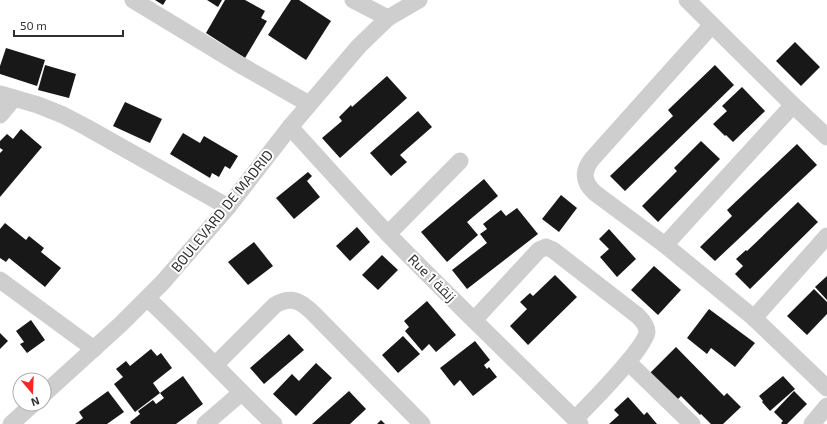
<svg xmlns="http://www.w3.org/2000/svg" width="827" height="424" font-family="'Exo 2',Cairo,sans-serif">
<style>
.building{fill:#181818}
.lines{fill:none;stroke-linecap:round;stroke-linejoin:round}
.minor{stroke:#cecece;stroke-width:17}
.labels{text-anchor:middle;stroke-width:4;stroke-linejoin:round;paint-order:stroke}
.street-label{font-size:14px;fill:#313131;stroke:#fff}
</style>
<rect width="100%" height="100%" fill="#fff"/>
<g class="building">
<polygon points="155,0 166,0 163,5"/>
<polygon points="207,0 222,0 218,7"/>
<polygon points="225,0 245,0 265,11 261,18 267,21 245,58 206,33"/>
<polygon points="291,0 299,0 331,21 306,60 268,35"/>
<polygon points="795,42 820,67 801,86 776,61"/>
<polygon points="6,48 45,60 37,86 0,74 0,66"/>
<polygon points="45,65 76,74 69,98 38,90"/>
<polygon points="715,65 734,85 625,191 610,176 673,116 668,110"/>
<polygon points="387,76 407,98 340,158 322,138 342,121 339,117 351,105 352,107"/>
<polygon points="742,87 765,111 733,142 726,135 725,136 713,124 727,111 722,106"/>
<polygon points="125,102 162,119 150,143 113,126"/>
<polygon points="418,111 432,127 400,155 407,162 391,176 370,153"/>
<polygon points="21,129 42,147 0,197 0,153 3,150 0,148 0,141 7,134 13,139"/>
<polygon points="183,133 200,143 204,136 238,156 230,169 225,166 219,177 212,173 210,178 170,154"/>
<polygon points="701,141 720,159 658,222 642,206 677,171 674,168"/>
<polygon points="797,144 817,165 715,261 700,247 732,216 727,210"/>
<polygon points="308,172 312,176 307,181 320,197 294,219 276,198"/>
<polygon points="484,179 498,196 467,222 478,235 447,262 421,232"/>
<polygon points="561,195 577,208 559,232 542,219"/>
<polygon points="798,202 818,222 750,289 735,274 743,266 736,259 746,250 747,251"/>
<polygon points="517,208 538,234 467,289 452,270 487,243 480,234 487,229 483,224 501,210 506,216"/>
<polygon points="5,223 26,240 29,236 44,248 41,252 61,268 45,287 9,258 6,262 0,258 0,229"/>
<polygon points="357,227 370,242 350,261 336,246"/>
<polygon points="609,229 636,259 617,277 600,257 609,249 599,239"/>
<polygon points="254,242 273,266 248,285 228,262"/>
<polygon points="382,255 398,270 378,290 362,275"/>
<polygon points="654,266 681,290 658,315 631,290"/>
<polygon points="555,275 577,297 528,345 510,326 527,309 520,302 530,293 533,296"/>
<polygon points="827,276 827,300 815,287"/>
<polygon points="814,289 827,302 827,314 807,335 787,316"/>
<polygon points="427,301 456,335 436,352 429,344 422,351 405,331 409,327 404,321"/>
<polygon points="709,309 755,343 735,367 711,348 707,354 687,338"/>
<polygon points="31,320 45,340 27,353 20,344 24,342 16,331"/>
<polygon points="0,333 8,341 0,349"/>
<polygon points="289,334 304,350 264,384 250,368"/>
<polygon points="403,336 420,354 398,373 382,355"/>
<polygon points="475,341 490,360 484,365 487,369 489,367 497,377 473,396 460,380 454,386 440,368"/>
<polygon points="676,347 724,396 727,393 741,407 723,424 711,424 701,414 700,415 681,396 676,401 650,373"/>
<polygon points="151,349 157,356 161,353 172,368 153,383 160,393 135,412 114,384 123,377 116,369 126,361 130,366"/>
<polygon points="316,363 332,378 296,416 273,394 292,374 299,381"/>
<polygon points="183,376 203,404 176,424 131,424 130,422 140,414 138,411 153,400 156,404 164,398 160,393"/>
<polygon points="783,376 795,389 770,411 762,402 763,401 759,396"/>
<polygon points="108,391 124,412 107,424 75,424 83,418 79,412"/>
<polygon points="349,391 366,409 350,424 312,424"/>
<polygon points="794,391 807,404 787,424 782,424 781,423 783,421 774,412"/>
<polygon points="628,397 644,415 647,412 657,424 609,424 619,415 614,410"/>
<polygon points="381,420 385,424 377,424"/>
</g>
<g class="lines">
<g class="minor">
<polyline points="133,0 237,63 309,104"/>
<polyline points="353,0 388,18"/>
<polyline points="687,0 793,105 827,137"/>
<path d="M712,25L592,159C582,172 583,182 595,193L665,245L754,318L827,388"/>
<polyline points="0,94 38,105 63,115 86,127 228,207"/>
<polyline points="0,115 14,98"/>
<path d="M290,127C323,163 355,199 388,234C451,299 516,361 580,424"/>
<polyline points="388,234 460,161"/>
<polyline points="665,245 793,105"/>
<polyline points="0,280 94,349"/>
<path d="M148,299C191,339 231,383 274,424"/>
<polyline points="754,318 827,236"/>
<path d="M474,320L539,250L546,247L553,250L638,316C642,320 647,326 647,332C645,348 589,405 575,419"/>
<polyline points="628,362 692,424"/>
<path d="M216,364L275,305C292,295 302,302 314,314L422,424"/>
<polyline points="44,394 121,324 163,282 228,207 290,127 359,46 388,18 419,0"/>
<polyline points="11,424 33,404"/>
<polyline points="205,424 241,393"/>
<polyline points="812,424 827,406"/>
</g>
</g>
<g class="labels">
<g class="street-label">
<text transform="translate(222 211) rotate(-51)" y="5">BOULEVARD DE MADRID</text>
<text transform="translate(432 278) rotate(45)" y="5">Rue 1 زنقة</text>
</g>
</g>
<g transform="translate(32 392) rotate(161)"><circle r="19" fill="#ffffff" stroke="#adadad"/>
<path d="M0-3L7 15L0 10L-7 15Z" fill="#f72824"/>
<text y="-6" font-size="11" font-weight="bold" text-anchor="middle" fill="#313131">N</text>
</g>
<path d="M14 30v6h109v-6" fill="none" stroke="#313131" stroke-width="2"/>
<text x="20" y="30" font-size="12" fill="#313131" stroke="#ffffff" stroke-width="3" paint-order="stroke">50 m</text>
</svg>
